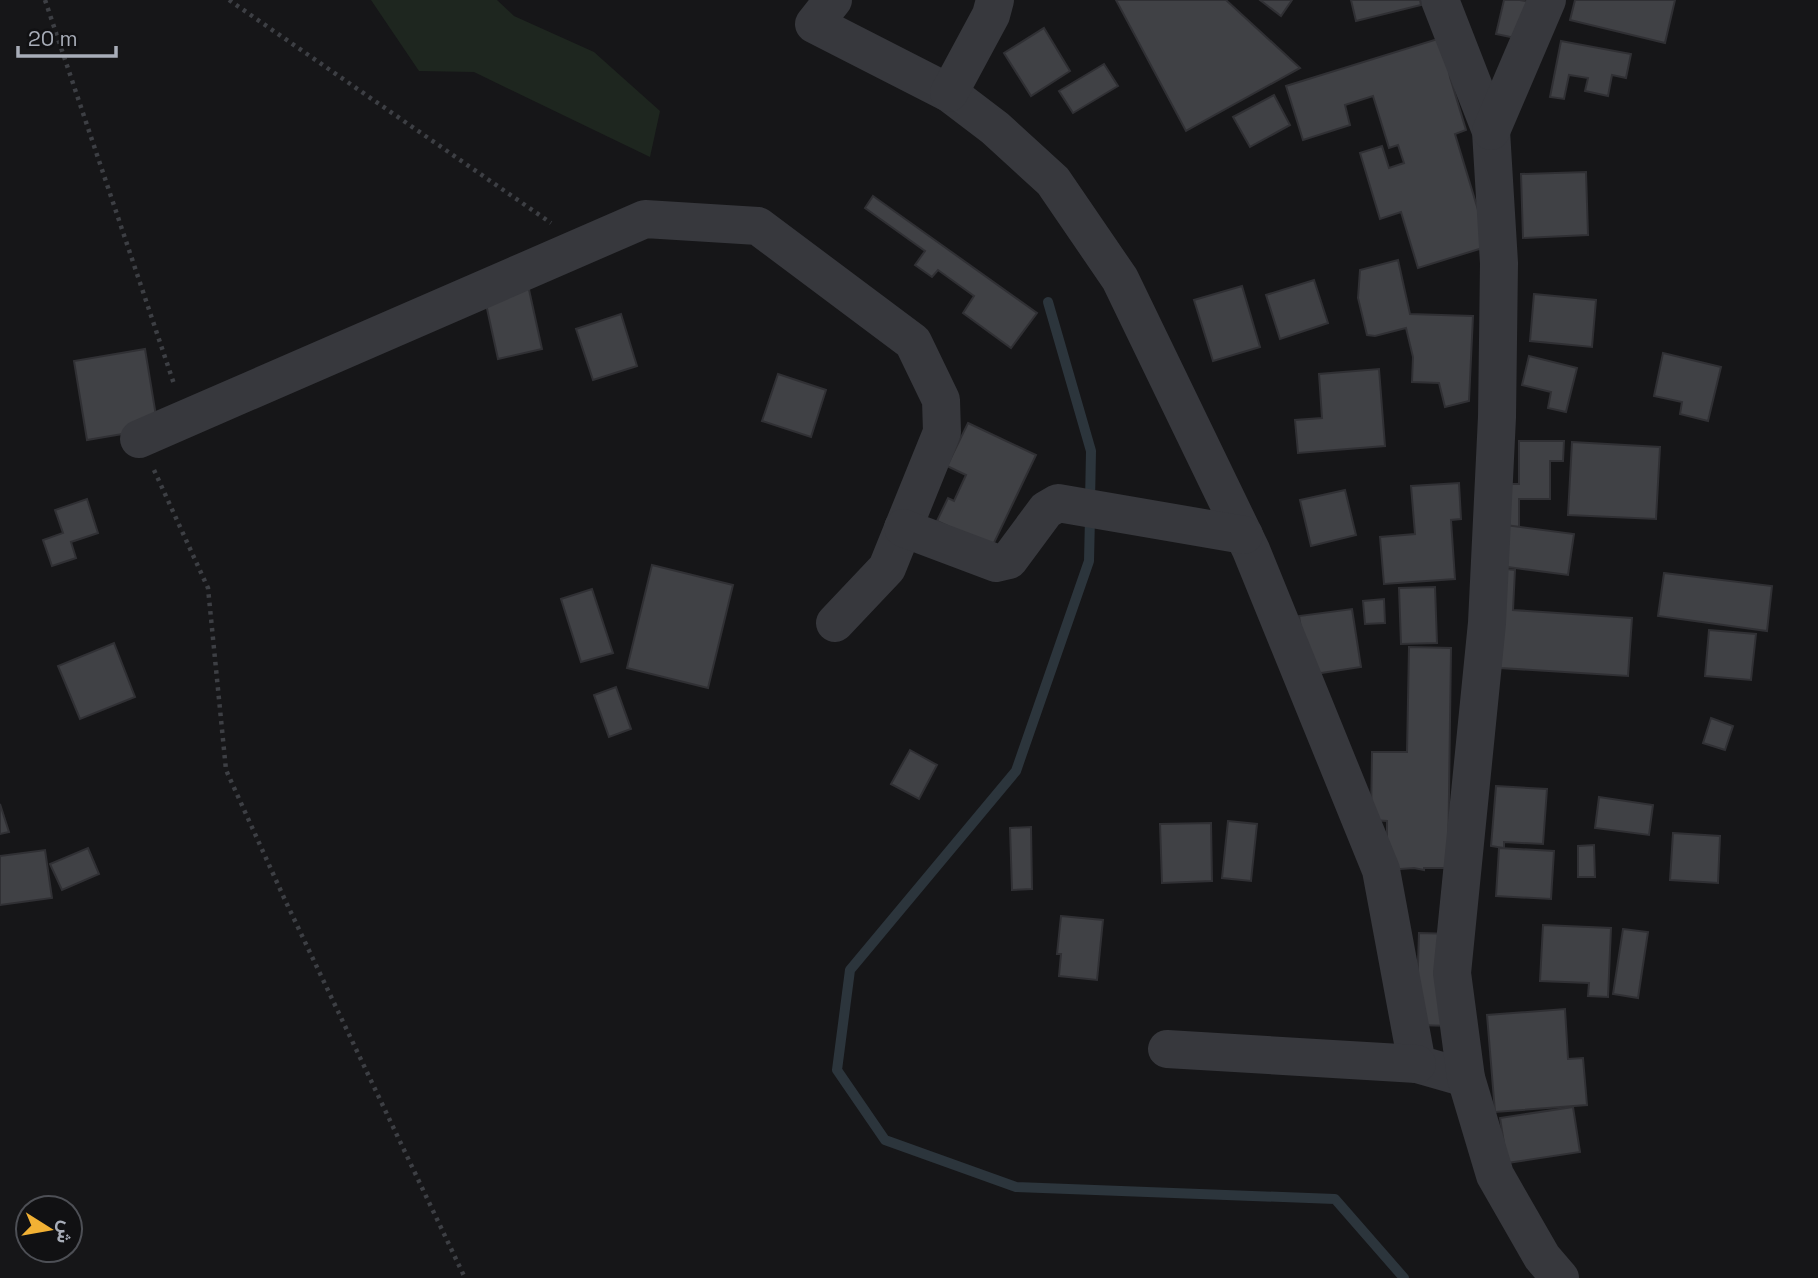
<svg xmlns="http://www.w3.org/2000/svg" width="1818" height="1278" font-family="'Space Grotesk',Vazirmatn,sans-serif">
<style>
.green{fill:#1e261f}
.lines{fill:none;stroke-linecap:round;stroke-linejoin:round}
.stream{stroke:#2c353c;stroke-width:10}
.building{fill:#404145;stroke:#303034;stroke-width:2}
.path{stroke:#3d3f44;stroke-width:4.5;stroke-dasharray:3.5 5;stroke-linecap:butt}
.minor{stroke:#37383d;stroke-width:38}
</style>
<rect width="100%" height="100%" fill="#161618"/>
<polygon class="green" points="371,0 497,0 514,16 594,52 660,111 650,157 474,72 419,71"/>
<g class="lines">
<g class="stream">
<polyline points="1048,302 1091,451 1090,502"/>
<polyline points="1090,517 1089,561 1016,771 850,970 837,1070 885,1140 1016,1187 1335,1199 1404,1278"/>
</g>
</g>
<g class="building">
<polygon points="1116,0 1226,0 1300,68 1186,131"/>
<polygon points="1260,0 1292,0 1281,16"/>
<polygon points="1351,0 1420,0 1421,5 1356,21"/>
<polygon points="1504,0 1520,0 1534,3 1525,40 1496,34"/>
<polygon points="1575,0 1675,0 1665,43 1570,20"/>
<polygon points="1044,28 1070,71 1031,96 1004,53"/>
<polygon points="1444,37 1450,77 1466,130 1455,134 1489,246 1418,268 1401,212 1380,219 1360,153 1382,146 1389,168 1404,163 1398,145 1389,148 1373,96 1345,105 1350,125 1303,140 1286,86"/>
<polygon points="1561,41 1631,54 1626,78 1612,75 1608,96 1585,91 1588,78 1569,75 1564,99 1550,97"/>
<polygon points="1104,64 1118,86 1073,113 1059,91"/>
<polygon points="1274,95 1290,125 1250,147 1233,117"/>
<polygon points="1586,172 1588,235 1523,238 1521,174"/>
<polygon points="873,196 1037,313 1011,348 963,313 974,296 938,270 932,277 915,265 925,251 865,208"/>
<polygon points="1398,260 1410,314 1473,316 1469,401 1445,407 1439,383 1412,382 1413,357 1406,328 1375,336 1367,335 1358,298 1360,270"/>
<polygon points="1314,280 1328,323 1280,339 1266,295"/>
<polygon points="528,285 542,349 498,359 484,295"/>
<polygon points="1242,286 1260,347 1213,361 1194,300"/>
<polygon points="1534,294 1596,300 1592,347 1530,341"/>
<polygon points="621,314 637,366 593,380 576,329"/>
<polygon points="145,349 158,428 87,440 74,361"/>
<polygon points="1663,353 1721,367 1708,421 1680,414 1682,402 1654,396"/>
<polygon points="1529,356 1577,368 1566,412 1548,408 1551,392 1522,385"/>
<polygon points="1379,369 1385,446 1298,453 1295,420 1322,418 1319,374"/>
<polygon points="778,374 826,390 811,437 762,421"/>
<polygon points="968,423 1036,455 992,547 937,521 948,498 954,501 966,475 947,466"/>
<polygon points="1519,441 1564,441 1563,461 1550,461 1550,499 1519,499 1519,527 1507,527 1507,484 1519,484"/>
<polygon points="1572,442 1660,447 1656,519 1568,515"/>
<polygon points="1459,483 1461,519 1451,520 1455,579 1384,584 1380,537 1415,534 1411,486"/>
<polygon points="1345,490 1356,535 1311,546 1300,500"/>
<polygon points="87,499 98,533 71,542 76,558 52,566 43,540 63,533 55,510"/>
<polygon points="1498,524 1574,534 1568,575 1493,565"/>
<polygon points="652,565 733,585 708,688 627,668"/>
<polygon points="1506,569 1515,570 1513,610 1632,618 1628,676 1500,668"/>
<polygon points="1664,573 1772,586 1767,631 1658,616"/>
<polygon points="1435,587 1437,643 1401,644 1399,588"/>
<polygon points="592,589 613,653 581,662 561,599"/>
<polygon points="1384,599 1385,623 1365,624 1363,601"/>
<polygon points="1352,609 1361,667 1308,675 1299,616"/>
<polygon points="1709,630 1756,634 1751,680 1705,676"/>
<polygon points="114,643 135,697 80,719 58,666"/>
<polygon points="1409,647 1451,648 1448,868 1424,868 1424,870 1414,868 1387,870 1387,821 1371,820 1372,752 1407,752"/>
<polygon points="616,687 631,729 609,737 594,695"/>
<polygon points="1711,718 1733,726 1725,750 1703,743"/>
<polygon points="910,750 937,765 919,799 891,784"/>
<polygon points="1496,786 1547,789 1543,844 1504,842 1504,848 1491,846"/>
<polygon points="1599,797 1653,805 1649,835 1595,828"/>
<polygon points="0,804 9,832 0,834"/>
<polygon points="1228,821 1257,824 1251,881 1222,878"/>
<polygon points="1211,823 1212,881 1162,883 1160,824"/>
<polygon points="1031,827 1032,889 1012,890 1010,828"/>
<polygon points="1673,833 1720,836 1718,883 1670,880"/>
<polygon points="1594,845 1595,877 1578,877 1578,846"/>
<polygon points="88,848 99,874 62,890 50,864"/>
<polygon points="1499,848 1554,851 1551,899 1496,896"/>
<polygon points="45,850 52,898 0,905 0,856"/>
<polygon points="1061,916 1103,920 1097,980 1059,976 1061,954 1057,954"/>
<polygon points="1543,925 1611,928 1608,997 1588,996 1589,983 1540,981"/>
<polygon points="1623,929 1648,932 1638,998 1613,994"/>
<polygon points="1419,933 1455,934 1452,1026 1416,1025"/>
<polygon points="1565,1009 1568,1059 1583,1058 1587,1105 1495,1112 1487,1015"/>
<polygon points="1573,1107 1580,1152 1507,1163 1500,1118"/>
</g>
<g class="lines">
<g class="path">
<polyline points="45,0 174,384"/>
<polyline points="229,0 551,223"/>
<polyline points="154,470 208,588 226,770 285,900 465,1278"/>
</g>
<g class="minor">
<polyline points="833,0 814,24 949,93 995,128 1053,181 1120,279 1251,550 1381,870 1417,1064 1466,1078"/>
<polyline points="1440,0 1491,131 1499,263 1497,417 1487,623 1452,973 1466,1078 1495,1175 1542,1257 1560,1278"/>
<polyline points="949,93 991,15 995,0"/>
<polyline points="1491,131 1547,0"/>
<polyline points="139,439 645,219 758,226 913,342 941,400 942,432 887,568 835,623"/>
<polyline points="903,528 996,563 1009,560 1046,510 1058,503 1244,535"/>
<polyline points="1167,1049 1417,1064"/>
</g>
</g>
<g transform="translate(49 1229) rotate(101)"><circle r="33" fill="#111113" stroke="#4d4f55" stroke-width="2"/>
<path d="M0-5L12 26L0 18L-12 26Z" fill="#f2b134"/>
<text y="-10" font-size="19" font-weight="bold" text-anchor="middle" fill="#a8adb8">ش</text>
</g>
<path d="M18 46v10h98v-10" fill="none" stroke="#a8adb8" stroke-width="3.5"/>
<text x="28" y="46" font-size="21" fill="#a8adb8" stroke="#111113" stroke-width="5" paint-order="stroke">20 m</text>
</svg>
